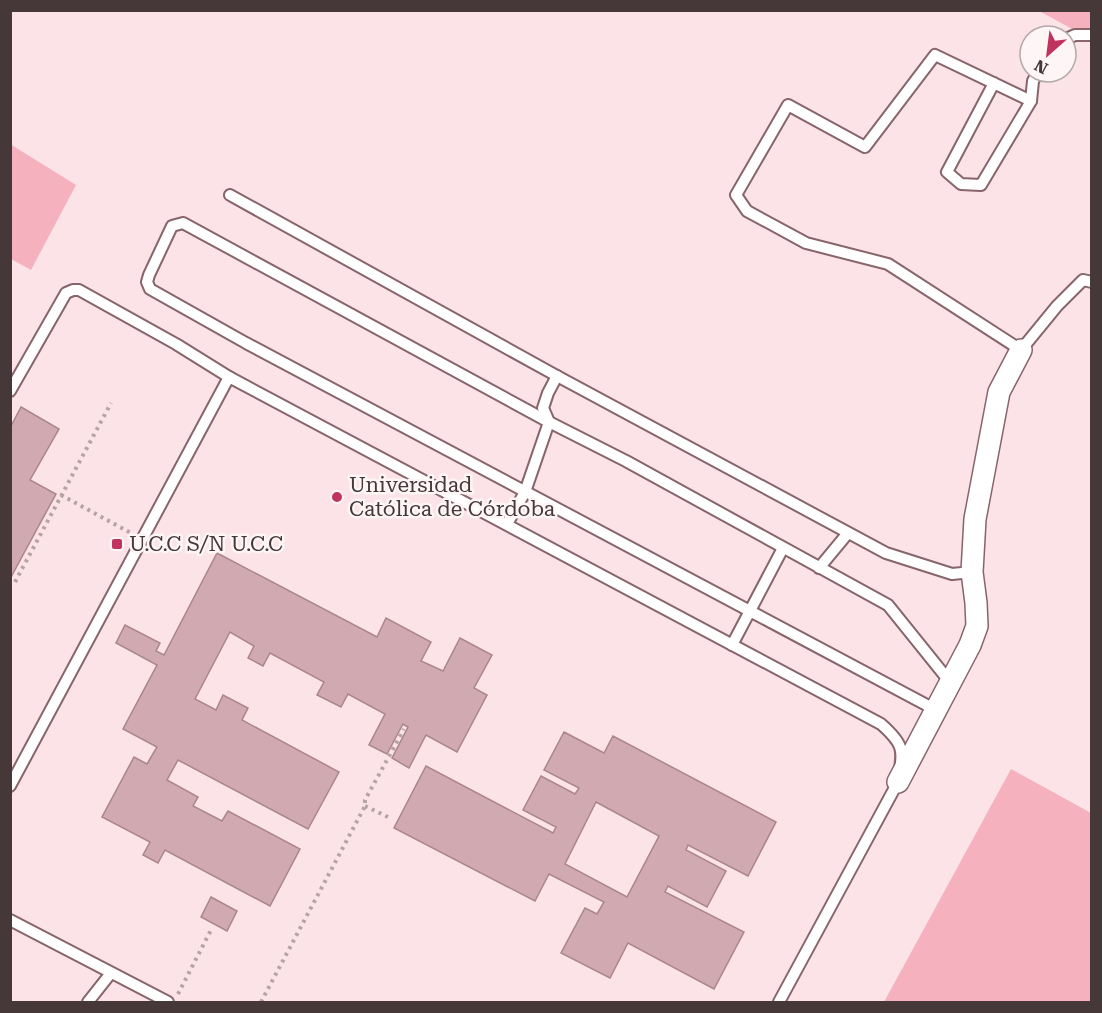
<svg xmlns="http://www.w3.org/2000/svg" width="1102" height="1013" font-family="'Roboto Serif',serif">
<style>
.green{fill:#f5b2be}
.building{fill:#d0aab0;stroke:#aa858c;stroke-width:1.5;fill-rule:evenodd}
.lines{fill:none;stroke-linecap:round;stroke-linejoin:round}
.lane-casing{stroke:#87656b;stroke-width:14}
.street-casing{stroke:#87656b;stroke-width:24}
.path{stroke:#b7a3a6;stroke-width:4;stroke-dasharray:3 4.5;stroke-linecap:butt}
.lane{stroke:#fff;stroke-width:10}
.street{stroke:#fff;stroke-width:21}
.poi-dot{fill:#c1335f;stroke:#fdf5f6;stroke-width:2}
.labels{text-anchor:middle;stroke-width:5;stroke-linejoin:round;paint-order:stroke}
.poi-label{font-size:21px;fill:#463739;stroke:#fdf5f6;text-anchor:start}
</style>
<rect width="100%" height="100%" fill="#fbe3e7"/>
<g class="green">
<polygon points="1039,11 1091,11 1091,39"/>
<polygon points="10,144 76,185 31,270 11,259"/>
<polygon points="1011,769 1091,813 1091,1002 884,1002"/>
</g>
<g class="building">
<polygon points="21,407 59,429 30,480 56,494 10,579 10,428"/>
<polygon points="217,553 377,637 386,618 431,642 421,661 443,671 460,638 492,655 474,688 487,695 457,752 426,735 409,768 392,758 408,727 403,724 387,754 369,745 385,714 348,694 341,707 317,695 324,682 270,653 263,666 248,658 254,646 230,632 195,699 216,710 223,695 248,708 242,720 339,772 308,829 178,760 167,780 198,797 193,806 222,821 228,811 300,849 270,906 165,850 158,863 143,855 150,842 102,817 134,757 147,764 157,747 123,729 157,665 116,643 125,625 160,643 156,651 164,655"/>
<path d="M564,732L604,753L613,736L776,822L748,876L688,845L686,850L726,871L707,907L668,886L665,892L744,932L714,989L628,943L610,978L561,953L585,908L597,914L604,902L549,874L535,901L394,828L426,766L553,833L556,827L523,810L541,776L575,794L579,788L544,770ZM596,802L659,836L627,897L565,864Z"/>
<polygon points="211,897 237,911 227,931 201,917"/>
</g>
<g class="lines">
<defs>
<g id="lane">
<polyline points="1066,39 1075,35 1092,35"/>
<polyline points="994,83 947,172 961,184 981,185 1031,101 935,55 865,147 788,105 736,195 747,211 806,243 888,264 1021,350 1057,306 1083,280 1092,282"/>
<polyline points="1031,101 1033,81 1038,72"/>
<polyline points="230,195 557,376 886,553 952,574 972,572"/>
<polyline points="10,391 66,293 73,290 79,290 176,344 229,377"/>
<polyline points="507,524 525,492 549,422 543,408 548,393 557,376"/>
<polyline points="819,568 848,533"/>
<polyline points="732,645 783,548"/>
<polyline points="936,710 246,343 150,289 147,282 149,275 172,226 183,223 549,422 626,461 888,605 950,682"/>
<path d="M10,786L229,377L881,724C906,746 903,751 898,782L779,1002"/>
<polyline points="10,920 168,1002"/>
<polyline points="88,1002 111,973"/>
</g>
<polyline id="street" points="898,782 970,645 977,626 976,603 972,572 975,519 999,392 1021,350"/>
</defs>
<use href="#lane" class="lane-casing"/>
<use href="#street" class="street-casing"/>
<g class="path">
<polyline points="61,495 131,533"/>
<polyline points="15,582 111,403"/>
<polyline points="365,806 392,819"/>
<polyline points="178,994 212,928"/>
<polyline points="261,1002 365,806 365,800 404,729"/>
</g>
<use href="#lane" class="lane"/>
<use href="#street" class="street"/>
</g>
<g class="poi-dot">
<circle cx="337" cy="497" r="6"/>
<rect x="111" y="538" width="12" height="12" rx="3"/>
</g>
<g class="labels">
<g class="poi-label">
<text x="349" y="492">Universidad<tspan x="349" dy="24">Católica de Córdoba</tspan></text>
<text x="129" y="551">U.C.C S/N U.C.C</text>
</g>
</g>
<rect width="1102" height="1013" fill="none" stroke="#463739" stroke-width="24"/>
<g transform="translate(1048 54) rotate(208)"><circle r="28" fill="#fdf5f6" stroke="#b4a9aa" stroke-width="1.5"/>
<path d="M0-4.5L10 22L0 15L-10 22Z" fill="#c1335f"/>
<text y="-9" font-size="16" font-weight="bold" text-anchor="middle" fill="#463739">N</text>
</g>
</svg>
